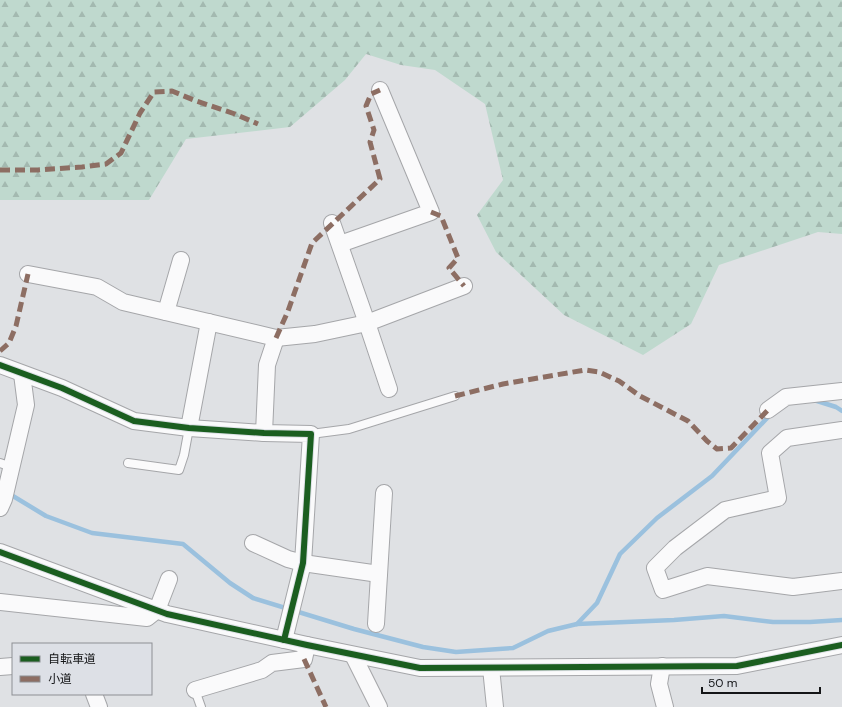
<svg xmlns="http://www.w3.org/2000/svg" width="842" height="707" font-family="'DM Sans','Noto Sans JP',sans-serif">
<style>
.forest{fill:url(#forest-firs)}
.lines{fill:none;stroke-linecap:round;stroke-linejoin:round}
.stream{stroke:#9bc1de;stroke-width:4.5}
.service-casing{stroke:#a5a6a9;stroke-width:10}
.minor-casing{stroke:#a5a6a9;stroke-width:18}
.service{stroke:#fafafb;stroke-width:8}
.minor{stroke:#fafafb;stroke-width:16}
.quiet{stroke:#8d6e63;stroke-width:5;stroke-dasharray:10 5;stroke-linecap:butt}
.cycleway-casing{stroke:#dde0e6;stroke-width:8}
.cycleway{stroke:#1b5e20;stroke-width:6}
</style>
<defs>
<pattern id="forest-firs" width="22" height="20" patternUnits="userSpaceOnUse"><rect width="22" height="20" fill="#bfd9ce"/><path d="M5 1l3.5 6h-7zM16 11l3.5 6h-7z" fill="#a3b9b0"/></pattern>
</defs>
<rect width="100%" height="100%" fill="#dfe1e4"/>
<polygon class="forest" points="0,0 842,0 842,234 818,232 719,265 691,324 643,355 564,315 496,252 477,215 503,180 485,104 435,70 401,65 366,54 345,80 290,127 186,139 149,200 0,200"/>
<g class="lines">
<g class="stream">
<polyline points="814,400 836,407 842,411"/>
<polyline points="8,493 46,516 92,533 183,544 230,583 253,598 354,629 423,647 456,652 513,648 548,631 577,624 674,620 724,616 773,622 810,622 842,620"/>
<polyline points="577,624 597,603 620,554 657,518 712,476 770,415"/>
</g>
<defs>
<g id="service">
<polyline points="311,434 349,429 455,396"/>
<polyline points="0,463 12,467"/>
<polyline points="128,463 179,470 184,455 189,428"/>
<polyline points="195,690 201,707"/>
</g>
<g id="minor">
<polyline points="332,223 367,323 389,389"/>
<polyline points="340,244 431,212 380,90"/>
<polyline points="28,274 97,287 123,302 276,338 315,334 367,323 464,286"/>
<polyline points="166,312 181,260"/>
<polyline points="0,365 62,388 134,421 189,428 264,433 311,434 303,563 284,640"/>
<polyline points="768,410 786,397 842,391"/>
<polyline points="189,428 209,322"/>
<polyline points="842,430 787,438 770,453 778,498 725,510 675,548 655,568 663,590 707,576 793,587 842,581"/>
<polyline points="264,433 267,365 276,338"/>
<polyline points="0,508 4,499 26,405 22,374"/>
<polyline points="253,543 288,559 303,563 379,574"/>
<polyline points="0,552 167,614 307,645 420,668 737,666 842,645"/>
<polyline points="0,602 147,618 157,610 169,579"/>
<polyline points="376,624 384,493"/>
<polyline points="353,655 379,707"/>
<polyline points="662,666 659,684 665,707"/>
<polyline points="0,667 13,666"/>
<polyline points="491,668 495,707"/>
<polyline points="195,690 262,670 272,663 304,659 307,645"/>
<polyline points="94,694 99,707"/>
</g>
</defs>
<use href="#service" class="service-casing"/>
<use href="#minor" class="minor-casing"/>
<use href="#service" class="service"/>
<use href="#minor" class="minor"/>
<g class="quiet">
<polyline points="0,170 38,170 82,167 106,164 121,153 140,113 154,92 172,91 196,101 235,114 258,124"/>
<polyline points="431,212 441,216 458,258 449,268 464,286"/>
<polyline points="276,338 288,311 312,243 380,179 370,142 374,130 366,106 371,94 380,90"/>
<polyline points="0,351 9,343 16,326 28,274"/>
<polyline points="455,396 503,384 585,370 599,372 619,381 640,396 688,421 707,441 717,449 731,448 768,410"/>
<polyline points="304,659 326,707"/>
</g>
<defs>
<g id="cycleway">
<polyline points="0,365 62,388 134,421 189,428 264,433 311,434 303,563 284,640"/>
<polyline points="0,552 167,614 307,645 420,668 737,666 842,645"/>
</g>
</defs>
<use href="#cycleway" class="cycleway-casing"/>
<use href="#cycleway" class="cycleway"/>
</g>
<rect x="12" y="643" width="140" height="52" fill="#dde0e6" stroke="#8d8f93"/>
<rect x="20" y="656" width="20" height="6" fill="#1b5e20" stroke="#8d8f93"/>
<text x="48" y="663" font-size="12" fill="#141517">自転車道</text>
<rect x="20" y="676" width="20" height="6" fill="#8d6e63" stroke="#8d8f93"/>
<text x="48" y="683" font-size="12" fill="#141517">小道</text>
<path d="M702 687v6h118v-6" fill="none" stroke="#141517" stroke-width="2"/>
<text x="708" y="687" font-size="12" fill="#141517" stroke="#dde0e6" stroke-width="3" paint-order="stroke">50 m</text>
</svg>
